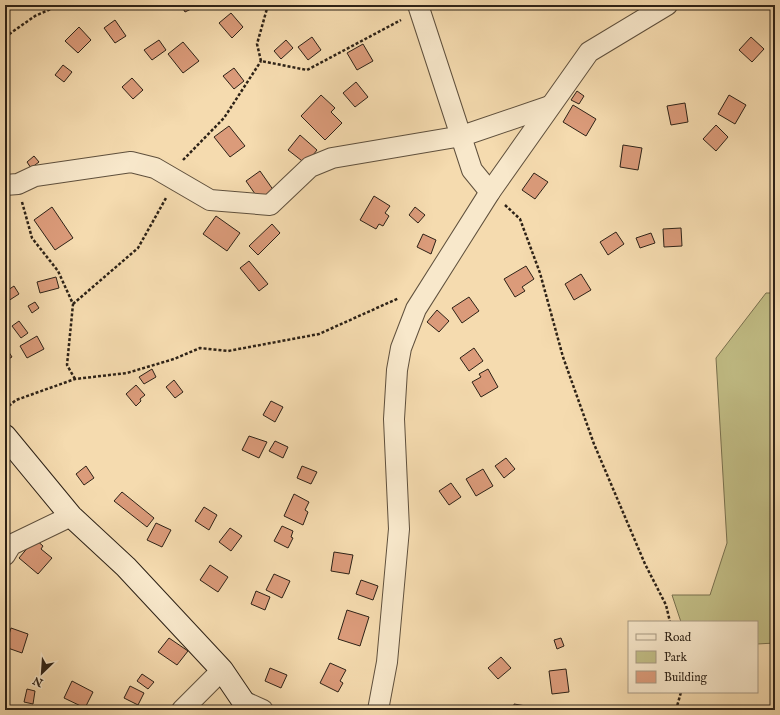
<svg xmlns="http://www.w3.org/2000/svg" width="780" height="715" font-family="'IM FELL English',serif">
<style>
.green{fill:#c2be86;stroke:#78704e}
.building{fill:#db9b7a;stroke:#2d2217}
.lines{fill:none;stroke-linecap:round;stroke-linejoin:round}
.street-casing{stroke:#5f503d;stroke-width:22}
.secondary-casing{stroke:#2d2217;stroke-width:24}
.path{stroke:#2d2217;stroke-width:2.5;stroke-dasharray:3 2;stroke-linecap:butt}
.street{stroke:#f8e8cb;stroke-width:20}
.secondary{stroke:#f8e8cb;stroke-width:22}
</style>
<rect width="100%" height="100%" fill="#f5dbaf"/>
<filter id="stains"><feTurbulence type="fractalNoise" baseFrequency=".005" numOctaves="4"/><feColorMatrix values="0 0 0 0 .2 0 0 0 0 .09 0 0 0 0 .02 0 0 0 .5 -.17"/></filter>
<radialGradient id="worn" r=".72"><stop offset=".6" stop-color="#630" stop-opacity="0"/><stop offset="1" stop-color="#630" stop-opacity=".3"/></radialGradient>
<polygon class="green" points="766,293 775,293 775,643 757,644 757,622 681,622 672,595 710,595 727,543 716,358"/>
<g class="building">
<polygon points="181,5 199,5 185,12"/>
<polygon points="231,13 243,27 232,38 219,23"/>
<polygon points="115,20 126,36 115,43 104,28"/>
<polygon points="79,27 91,40 78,53 65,41"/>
<polygon points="312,37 321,50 308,60 298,47"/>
<polygon points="751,37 764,49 752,62 739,50"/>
<polygon points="159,40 166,50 152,60 144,50"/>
<polygon points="286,40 293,48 281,59 274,51"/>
<polygon points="183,42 199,61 183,73 168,54"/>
<polygon points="363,44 373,61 357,70 347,53"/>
<polygon points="63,65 72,72 64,82 55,75"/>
<polygon points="234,68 244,81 234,89 223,76"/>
<polygon points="132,78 143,90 133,99 122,87"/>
<polygon points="356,82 368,97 355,107 343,93"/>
<polygon points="577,91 584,96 579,104 571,100"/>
<polygon points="321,95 335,108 331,112 342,123 325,140 301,116"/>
<polygon points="729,95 746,105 735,124 718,114"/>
<polygon points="685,103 688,122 671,125 667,106"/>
<polygon points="573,105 596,119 586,136 563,122"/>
<polygon points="716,125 728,137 716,151 703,139"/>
<polygon points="229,126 245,146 230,157 214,137"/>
<polygon points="300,135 317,150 306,164 288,150"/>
<polygon points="623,145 642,148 638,170 620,167"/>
<polygon points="34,156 39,162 31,168 27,162"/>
<polygon points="260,171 274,191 260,201 246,181"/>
<polygon points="534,173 548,182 535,199 522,190"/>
<polygon points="374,196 390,206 385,213 389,216 383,226 379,224 376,229 360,220"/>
<polygon points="52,207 73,238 55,250 34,220"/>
<polygon points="415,207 425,215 418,223 409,215"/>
<polygon points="216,216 240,233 227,251 203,234"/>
<polygon points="272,224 280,233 258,255 249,246"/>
<polygon points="681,228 682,246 664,247 663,229"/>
<polygon points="616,232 624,244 608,255 600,242"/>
<polygon points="651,233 655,243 640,248 636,238"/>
<polygon points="423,234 436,240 431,254 417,247"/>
<polygon points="249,261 268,284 259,291 240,268"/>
<polygon points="526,266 534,279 522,287 525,291 515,297 504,279"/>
<polygon points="581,274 591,290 574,300 565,284"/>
<polygon points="56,277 59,288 40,293 37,282"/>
<polygon points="14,286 19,294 5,303 5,292"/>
<polygon points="469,297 479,311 462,323 452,308"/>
<polygon points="35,302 39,308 32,313 28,306"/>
<polygon points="437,310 449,321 439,332 427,322"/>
<polygon points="19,321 28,333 21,338 12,326"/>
<polygon points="37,336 44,349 27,358 20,346"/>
<polygon points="5,346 12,357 5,361"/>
<polygon points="474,348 483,361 469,371 460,358"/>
<polygon points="152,369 156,377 144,384 139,377"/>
<polygon points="488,369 498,387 481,397 472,382 481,377 479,374"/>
<polygon points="174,380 183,392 175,398 166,387"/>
<polygon points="136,385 145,395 140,399 141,401 136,406 126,394"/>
<polygon points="271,401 283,407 275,422 263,415"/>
<polygon points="249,436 267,442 259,458 242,450"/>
<polygon points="275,441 288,447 283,458 269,451"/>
<polygon points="506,458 515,469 504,478 495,466"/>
<polygon points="86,466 94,478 84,485 76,474"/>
<polygon points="302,466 317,472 311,484 297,478"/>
<polygon points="483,469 493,486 476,496 466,479"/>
<polygon points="451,483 461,497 449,505 439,491"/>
<polygon points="122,492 154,518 147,527 114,501"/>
<polygon points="294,494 309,502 305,510 308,512 303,525 284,516"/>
<polygon points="204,507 217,515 209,530 195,521"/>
<polygon points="156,523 171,530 162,547 147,540"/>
<polygon points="282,526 293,531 291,537 293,538 288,548 274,541"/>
<polygon points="230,528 242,536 231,551 219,542"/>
<polygon points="35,539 43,546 41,549 52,558 38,574 19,558"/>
<polygon points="334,552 353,555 349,574 331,571"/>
<polygon points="210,565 228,577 218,592 200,580"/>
<polygon points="274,574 290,581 282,598 266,590"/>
<polygon points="361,580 378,586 373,600 356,594"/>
<polygon points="256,591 270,597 265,610 251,604"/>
<polygon points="347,610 369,617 360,646 338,639"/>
<polygon points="11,628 28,634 22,653 5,647"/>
<polygon points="169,638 188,651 177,665 158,652"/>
<polygon points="561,638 564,646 557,649 554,640"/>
<polygon points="501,657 511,668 498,679 488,668"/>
<polygon points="330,663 346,670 340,681 343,683 338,692 320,683"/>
<polygon points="270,668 287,675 281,688 265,681"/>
<polygon points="566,669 569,692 552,694 549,671"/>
<polygon points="142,674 154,682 148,689 137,681"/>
<polygon points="72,681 93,692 85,708 64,698"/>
<polygon points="130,686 144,693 138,705 124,698"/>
<polygon points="27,689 35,691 33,704 24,702"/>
<polygon points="514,704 526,706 525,710 514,710"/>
</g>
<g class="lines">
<defs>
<g id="street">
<polyline points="418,5 472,170 490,192"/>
<polyline points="5,185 18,184 35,176 131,162 155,168 210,200 270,205 310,167 332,158 462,136 550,106"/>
<polyline points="5,555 11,545 71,516"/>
<polyline points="243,701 263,710"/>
<polyline points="182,710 222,670"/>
<polyline points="378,710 387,662 399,529 394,419 397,370 401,348 416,309 490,192 589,52 667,5"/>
</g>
<polyline id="secondary" points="5,436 71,516 126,567 222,670 243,701 245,710"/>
</defs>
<use href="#street" class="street-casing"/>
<use href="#secondary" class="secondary-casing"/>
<g class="path">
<polyline points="268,5 257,44 261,61 307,70 401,20"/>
<polyline points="5,37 35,16 60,5"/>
<polyline points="183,160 224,118 261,61"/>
<polyline points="22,202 32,238 58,271 73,304 67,365 75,379"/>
<polyline points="505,205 520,219 540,273 563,357 594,444 645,564 666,605 670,622"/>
<polyline points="73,304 138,248 166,198"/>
<polyline points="5,409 16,400 75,379 127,373 174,359 200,348 228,351 319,334 399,298"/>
<polyline points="676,710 681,692"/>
</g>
<use href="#street" class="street"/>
<use href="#secondary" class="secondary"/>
</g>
<rect width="780" height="715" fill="none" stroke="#f5dbaf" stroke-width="20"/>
<rect x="6" y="6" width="768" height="703" fill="none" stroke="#2d2217" stroke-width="2"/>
<rect x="10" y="10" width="760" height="695" fill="none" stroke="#2d2217"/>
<rect x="628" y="621" width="130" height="72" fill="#f8e8cb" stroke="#a79983"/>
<rect x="636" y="634" width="20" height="6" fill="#f8e8cb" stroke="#a79983"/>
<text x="664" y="641" font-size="12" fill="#2d2217">Road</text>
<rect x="636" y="651" width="20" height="12" fill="#c2be86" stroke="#a79983"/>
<text x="664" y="661" font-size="12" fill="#2d2217">Park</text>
<rect x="636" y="671" width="20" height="12" fill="#db9b7a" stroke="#a79983"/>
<text x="664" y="681" font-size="12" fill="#2d2217">Building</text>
<g transform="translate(42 673) rotate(205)" stroke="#f8e8cb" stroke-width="3" paint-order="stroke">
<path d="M0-3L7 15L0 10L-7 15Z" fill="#2d2217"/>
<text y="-6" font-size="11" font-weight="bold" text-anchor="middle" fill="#2d2217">N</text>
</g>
<rect width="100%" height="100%" filter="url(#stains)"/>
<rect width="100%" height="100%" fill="url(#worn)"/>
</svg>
